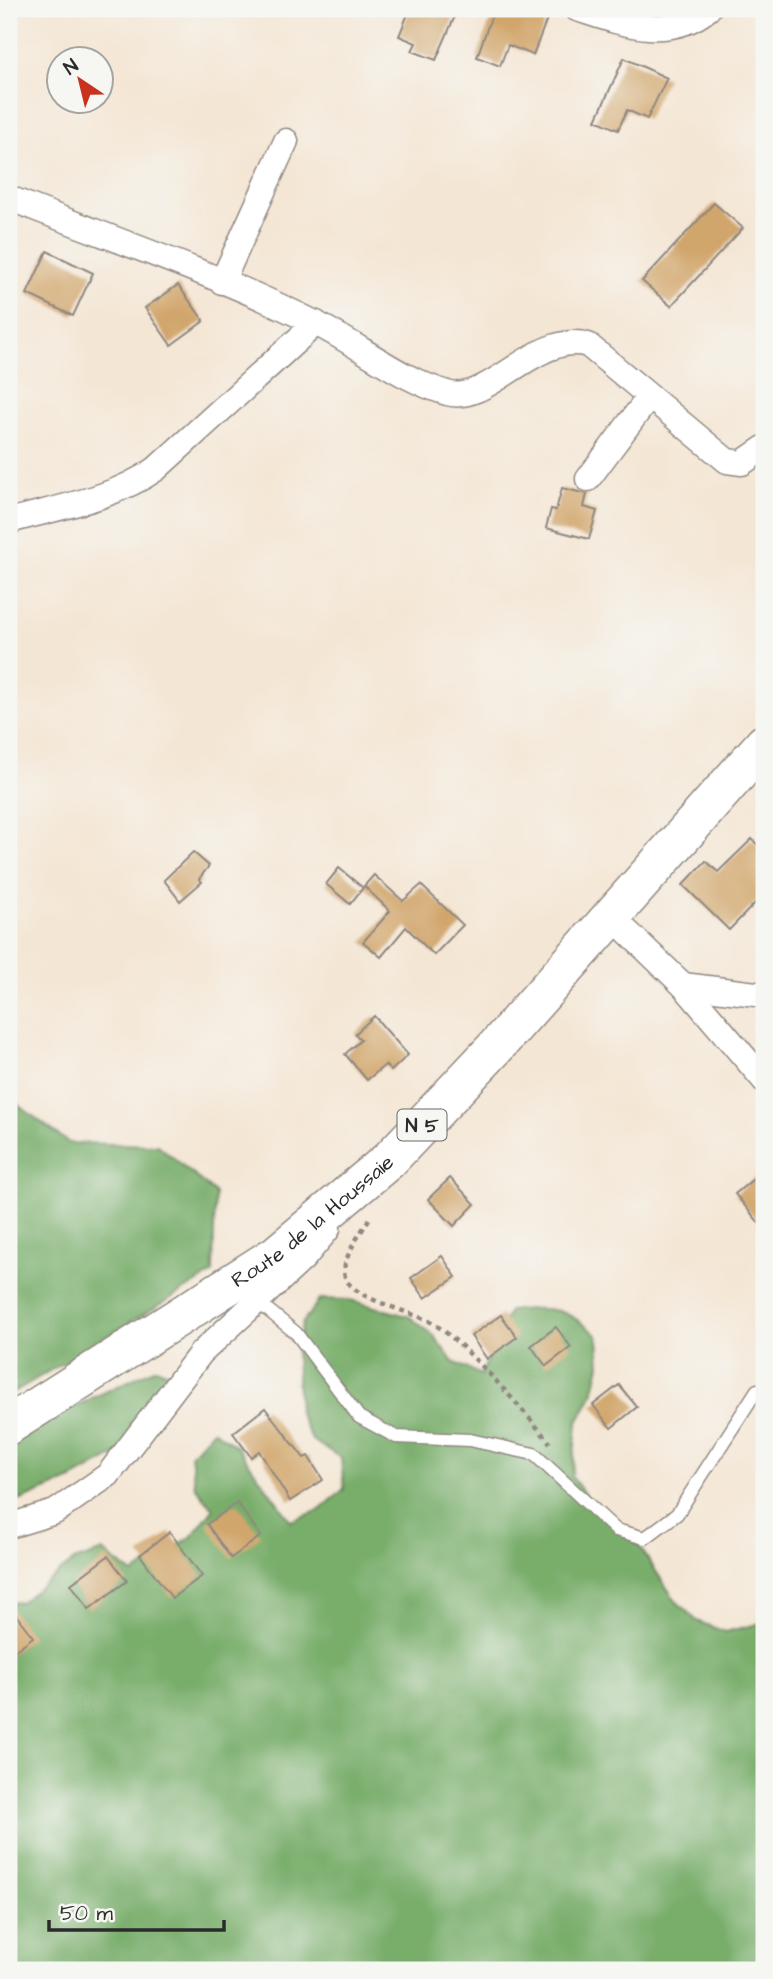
<svg xmlns="http://www.w3.org/2000/svg" width="773" height="1979" font-family="'Architects Daughter',sans-serif">
<style>
.forest{fill:#78ad6a;stroke:#526c4a;stroke-width:2}
.building{fill:#d1a66c}
.lines{fill:none;stroke-linecap:round;stroke-linejoin:round}
.lane-casing{stroke:#908880;stroke-width:15}
.street-casing{stroke:#908880;stroke-width:27}
.primary-casing{stroke:#908880;stroke-width:41}
.path{stroke:#908880;stroke-width:4.5;stroke-dasharray:5 5;stroke-linecap:butt}
.lane{stroke:#fff;stroke-width:12}
.street{stroke:#fff;stroke-width:24}
.primary{stroke:#fff;stroke-width:38}
.labels{text-anchor:middle;stroke-width:7;stroke-linejoin:round;paint-order:stroke}
.shield{fill:#f6f6f2;stroke:#686867;stroke-width:2}
.shield-label{font-size:19px;font-weight:bold;fill:#2b2b2b}
.street-label{font-size:21px;fill:#2b2b2b;stroke:#f6f6f2}
</style>
<rect width="100%" height="100%" fill="#f6f6f2"/>
<filter id="ink" filterUnits="userSpaceOnUse"><feTurbulence type="fractalNoise" baseFrequency=".0143" numOctaves="2"/><feDisplacementMap in="SourceGraphic" scale="14" xChannelSelector="R" yChannelSelector="G"/><feConvolveMatrix kernelMatrix="1 2 1 2 8 2 1 2 1" color-interpolation-filters="sRGB"/></filter>
<filter id="wash" filterUnits="userSpaceOnUse"><feTurbulence type="fractalNoise" baseFrequency=".00686" numOctaves="4" result="noise"/><feDisplacementMap in="SourceGraphic" scale="28" xChannelSelector="R" yChannelSelector="G"/><feGaussianBlur stdDeviation="1.57" result="paint"/><feColorMatrix in="noise" values="0 0 0 0 0 0 0 0 0 0 0 0 0 0 0 0 0 1.4 0 .05"/><feComposite in="paint" operator="in"/></filter>
<g filter="url(#wash)">
<rect width="100%" height="100%" fill="#f4e6d4"/>
<g class="forest">
<polygon points="9,1098 69,1143 158,1145 215,1193 213,1273 9,1395"/>
<path d="M320,1299L350,1300L410,1317L434,1336L453,1362L481,1375L509,1311C554,1306 564,1307 598,1336L600,1365L593,1394L577,1424L572,1477L591,1503L639,1546L675,1600L697,1621L725,1632L758,1624L764,1619V1970H9V1603L21,1602L74,1561L103,1551L133,1574L191,1537L213,1509L195,1486L191,1454L213,1430L237,1447L291,1521L320,1510L344,1489L341,1458L312,1440L299,1413L296,1354L302,1324Z"/>
<polygon points="156,1368 187,1380 129,1447 72,1479 9,1505 9,1444 65,1411"/>
</g>
<g id="blocks">
<g class="building">
<polygon points="410,9 458,9 436,60 412,51 416,43 399,36"/>
<polygon points="494,9 530,9 548,16 533,55 508,45 500,66 477,57"/>
<polygon points="624,58 667,78 647,119 627,110 618,130 596,120"/>
<polygon points="714,203 743,228 671,306 642,281"/>
<polygon points="47,251 93,273 73,316 27,294"/>
<polygon points="178,285 204,321 171,345 145,308"/>
<polygon points="562,488 587,494 584,507 597,511 589,539 546,528 551,509 556,510"/>
<polygon points="752,839 764,852 764,894 729,930 683,885 706,861 718,872"/>
<polygon points="193,852 209,866 199,879 202,882 180,901 164,880"/>
<polygon points="339,868 363,888 350,904 326,884"/>
<polygon points="374,875 403,901 421,885 463,925 434,955 406,927 381,957 363,942 390,911 364,886"/>
<polygon points="374,1016 408,1055 391,1071 385,1065 367,1080 345,1054 361,1040 355,1034"/>
<polygon points="764,1170 764,1229 735,1194"/>
<polygon points="450,1178 475,1204 454,1226 428,1199"/>
<polygon points="442,1256 456,1277 425,1298 411,1278"/>
<polygon points="501,1315 517,1337 487,1359 471,1336"/>
<polygon points="556,1327 571,1347 546,1366 531,1346"/>
<polygon points="619,1385 637,1407 611,1428 593,1405"/>
<polygon points="265,1408 304,1458 308,1456 323,1480 290,1501 259,1451 251,1457 233,1433"/>
<polygon points="237,1503 261,1536 231,1558 207,1524"/>
<polygon points="170,1532 202,1576 172,1598 140,1555"/>
<polygon points="108,1556 127,1581 89,1609 71,1584"/>
<polygon points="9,1606 33,1637 9,1655"/>
</g>
</g>
</g>
<g filter="url(#ink)">
<use href="#blocks" fill-opacity="0" stroke="#908880" stroke-width="2"/>
<g class="lines">
<defs>
<polyline id="lane" points="258,1302 296,1333 359,1417 396,1437 470,1440 534,1454 616,1530 645,1538 677,1514 757,1390"/>
<g id="street">
<path d="M577,9C620,23 668,42 708,9"/>
<path d="M9,198C111,239 217,274 315,323C360,345 399,379 447,393C488,406 537,330 588,345L727,461L742,463L764,448"/>
<polyline points="222,282 286,141"/>
<polyline points="588,479 649,397"/>
<path d="M9,521C59,507 113,499 156,469L316,323"/>
<polyline points="611,916 683,985 764,1080"/>
<polyline points="683,985 764,995"/>
<polyline points="9,1526 55,1512 108,1475 201,1353 303,1259 328,1229"/>
</g>
<g id="primary">
<path id="s1" d="M9,1425L276,1255L389,1160L494,1049L764,744"/>
</g>
</defs>
<use href="#lane" class="lane-casing"/>
<use href="#street" class="street-casing"/>
<use href="#primary" class="primary-casing"/>
<path class="path" d="M369,1219C361,1233 340,1260 345,1277C351,1298 409,1311 429,1321C459,1336 526,1413 550,1443"/>
<use href="#lane" class="lane"/>
<use href="#street" class="street"/>
<use href="#primary" class="primary"/>
</g>
</g>
<g class="labels">
<rect class="shield" x="397.5" y="1109.5" width="49" height="31" rx="5"/>
<g class="shield-label">
<text x="422" y="1132">N 5</text>
</g>
<g class="street-label">
<text dy="7" stroke="none"><textPath href="#s1" startOffset="366">Route de la Houssaie</textPath></text>
</g>
</g>
<rect width="773" height="1979" fill="none" stroke="#f6f6f2" stroke-width="35"/>
<g transform="translate(80 80) rotate(325)"><circle r="33" fill="#f6f6f2" stroke="#a5a5a2" stroke-width="2"/>
<path d="M0-5L12 26L0 18L-12 26Z" fill="#c8321e"/>
<text y="-10" font-size="19" font-weight="bold" text-anchor="middle" fill="#2b2b2b">N</text>
</g>
<path d="M49 1920v10h175v-10" fill="none" stroke="#2b2b2b" stroke-width="3.5"/>
<text x="60" y="1920" font-size="21" fill="#2b2b2b" stroke="#f6f6f2" stroke-width="5" paint-order="stroke">50 m</text>
</svg>
